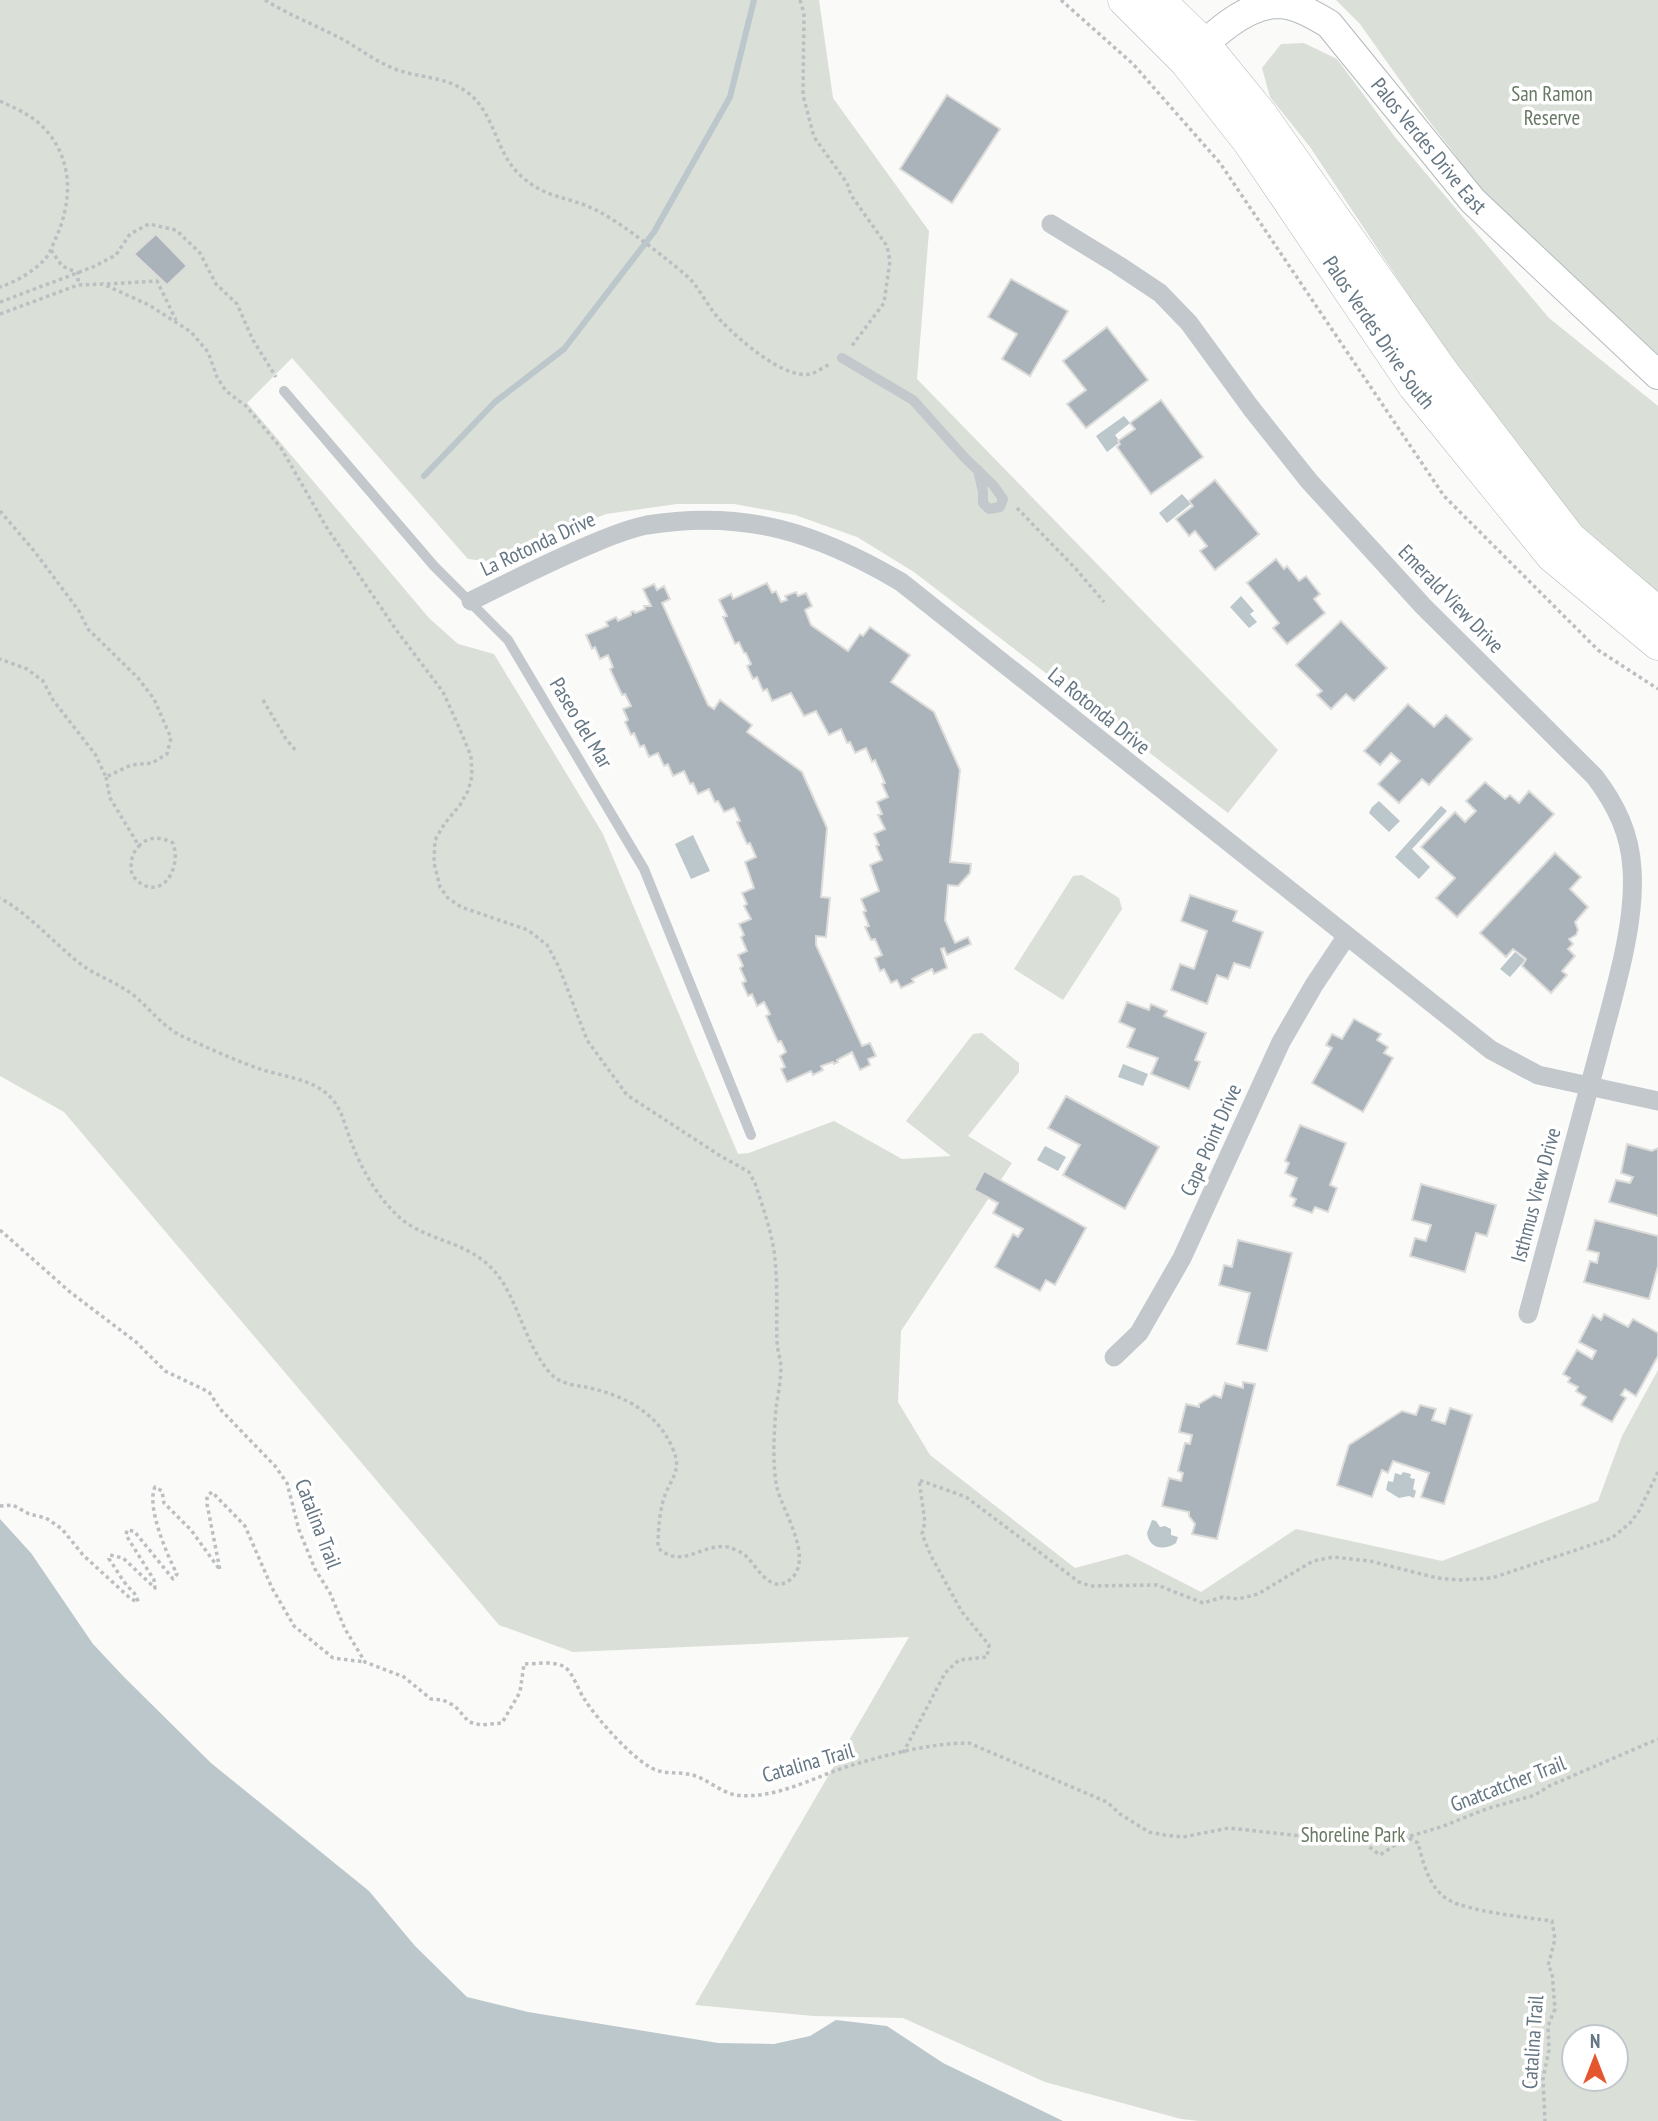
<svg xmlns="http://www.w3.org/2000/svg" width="1658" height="2121" font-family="'PT Sans Narrow',sans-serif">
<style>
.green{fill:#dadfd7;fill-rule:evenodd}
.water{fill:#bbc7cb}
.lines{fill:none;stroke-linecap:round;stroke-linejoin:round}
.stream{stroke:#bbc7cb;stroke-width:6}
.building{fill:#aab3b9;stroke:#dcdcda;stroke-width:2}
.secondary-casing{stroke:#b3babf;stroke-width:30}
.primary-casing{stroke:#b5babe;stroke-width:33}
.path{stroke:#bbbfc2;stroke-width:3.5;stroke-dasharray:3.5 3.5;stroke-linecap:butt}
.lane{stroke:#c3c8cc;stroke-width:10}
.street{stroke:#c3c8cc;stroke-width:19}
.secondary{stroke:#fff;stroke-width:28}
.primary{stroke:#fff;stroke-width:32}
.labels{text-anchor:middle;stroke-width:7;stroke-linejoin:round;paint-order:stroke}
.park-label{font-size:21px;fill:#687a64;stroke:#fff}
.street-label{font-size:21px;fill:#657683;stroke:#fff}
</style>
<rect width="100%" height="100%" fill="#fafaf8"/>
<g class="green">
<path d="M0,0H819L833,98L929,231L917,379L1278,750L1228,813L914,572L857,537L795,515L734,504H677L606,514L486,561L468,559L292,358L247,403L429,618L458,644L494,654L603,834L738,1154L749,1153L834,1121L902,1159L951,1156L906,1121L973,1034L982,1033L1019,1063V1072L968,1136L1012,1163L901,1331L898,1402L930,1455L1075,1568L1127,1554L1201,1592L1296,1529L1442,1561L1598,1501L1622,1436L1658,1370V2121H1199L1181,2119L1045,2082L903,2018L814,2016L695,2005L909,1637L573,1652L499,1625L64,1112L0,1076ZM1574,2037H1616V2079H1574Z"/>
<polygon points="1336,0 1658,0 1658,355 1487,196 1426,117 1360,24"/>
<polygon points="1304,43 1337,59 1395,137 1549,318 1658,406 1658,600 1563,511 1501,434 1310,147 1270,97 1262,68 1281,44"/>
<polygon points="1082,875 1119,898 1122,909 1063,1000 1014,969 1073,876"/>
</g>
<g class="water">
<polygon points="1124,416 1130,423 1115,435 1120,442 1107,452 1096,436"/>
<polygon points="1182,494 1191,504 1167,523 1159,513"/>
<polygon points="1241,596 1254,611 1250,614 1257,622 1249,628 1230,607"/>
<polygon points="1379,801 1400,821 1389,832 1369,813 1372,807"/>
<polygon points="1441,806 1447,811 1412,849 1430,867 1419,879 1395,857"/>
<polygon points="693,835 710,871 691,879 675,844"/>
<polygon points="1515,952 1525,960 1510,977 1500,969"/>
<polygon points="1123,1064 1148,1074 1143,1086 1118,1077"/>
<polygon points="1045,1146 1066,1157 1058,1171 1037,1160"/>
<polygon points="1403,1472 1411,1474 1410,1478 1415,1479 1413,1489 1416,1491 1414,1498 1409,1496 1399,1498 1386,1490 1388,1481 1393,1482 1395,1473 1401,1475"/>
<polygon points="0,1519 31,1553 93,1644 124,1677 211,1763 369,1891 415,1946 467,1997 528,2012 718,2043 774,2044 810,2036 836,2020 887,2026 943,2063 1063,2121 0,2121"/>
<path d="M1152,1520L1156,1521L1160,1527L1165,1526L1171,1529V1535L1178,1537L1176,1543C1164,1551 1149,1549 1147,1533Z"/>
</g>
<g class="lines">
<polyline class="stream" points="424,476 495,402 564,349 654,232 730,97 754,0"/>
</g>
<g class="building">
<polygon points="947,95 1000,129 952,203 900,169"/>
<polygon points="156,234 187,266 167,285 134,254"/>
<polygon points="1011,279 1068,311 1030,376 1002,359 1017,334 988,317"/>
<polygon points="1107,327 1148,380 1086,428 1067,404 1086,390 1063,361"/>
<polygon points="1161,400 1203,457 1151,494 1117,447 1120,444 1118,441 1135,429 1130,423"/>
<polygon points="1215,480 1259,534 1215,570 1200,551 1207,546 1195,531 1189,536 1176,519 1193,506 1189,501"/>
<polygon points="1276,559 1284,569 1287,566 1299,581 1306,576 1320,594 1314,599 1325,613 1287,644 1273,628 1279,623 1247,583"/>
<polygon points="767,583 772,593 776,591 781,602 787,600 785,596 796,592 798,596 806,593 812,606 805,610 811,625 848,651 860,634 863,636 870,627 910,655 891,682 934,712 960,770 950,862 971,864 970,873 958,886 948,885 945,920 955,943 968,937 971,944 947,955 944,948 941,949 947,968 934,974 932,969 912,979 914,982 901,988 897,980 891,983 884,969 880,971 875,958 882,955 875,939 871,940 865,927 869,926 863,912 866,911 861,899 879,891 870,865 882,860 876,846 879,845 874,834 885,829 878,815 882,814 877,802 888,797 882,784 885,783 875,760 872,762 866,748 855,753 850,742 847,743 841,729 829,735 816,711 804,716 791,693 772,701 767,689 763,691 757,677 753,679 747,666 751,664 746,653 744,653 739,642 735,644 723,617 727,616 719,600 731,594 733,599"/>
<polygon points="654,584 657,590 664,586 670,599 662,603 708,705 714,709 720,700 752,725 747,732 802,772 827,828 821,897 830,898 826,937 816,936 816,945 862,1046 870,1043 876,1056 868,1059 870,1065 860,1070 852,1052 837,1060 838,1062 834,1064 833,1062 821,1066 823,1070 813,1075 811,1071 787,1082 781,1069 785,1067 780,1056 786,1052 781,1041 778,1042 766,1016 770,1014 764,1002 757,1006 752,994 748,996 742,983 746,981 740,968 743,966 738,955 747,951 741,937 744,935 739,924 751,919 744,906 747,904 742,893 754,888 745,862 756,857 750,843 747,844 737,822 740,821 734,808 724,812 718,801 715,802 709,789 698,794 693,783 690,784 684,771 673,776 668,764 664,766 658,753 649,757 644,745 640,747 634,733 631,735 625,722 628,720 623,709 631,706 625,694 622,695 610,669 613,667 608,655 600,659 595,647 592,649 586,635 608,626 606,622 616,617 618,621 631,615 631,612 634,611 635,613 645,609 644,606 651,606 643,589"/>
<polygon points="1341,621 1387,668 1354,701 1346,694 1331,709 1317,695 1322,691 1296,665"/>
<polygon points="1408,704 1434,727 1446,715 1472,739 1429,785 1422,779 1399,803 1378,784 1400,761 1391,753 1380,765 1364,751"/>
<polygon points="1485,782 1505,799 1510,795 1519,803 1529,791 1554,814 1457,917 1436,898 1455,878 1421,847 1455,812 1465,822 1476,811 1466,801"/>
<polygon points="1555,853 1581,877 1570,889 1588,907 1575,922 1578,930 1576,935 1569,939 1573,944 1568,949 1575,956 1562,971 1567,975 1551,993 1522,966 1526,959 1513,949 1506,957 1480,933"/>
<polygon points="1190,895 1237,911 1233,921 1263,932 1250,968 1234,963 1228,979 1217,975 1207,1004 1171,990 1180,964 1194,969 1207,931 1181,921"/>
<polygon points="1127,1002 1149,1010 1151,1004 1167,1011 1164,1016 1206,1033 1195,1060 1200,1062 1189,1089 1151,1074 1158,1058 1127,1047 1135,1029 1119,1022"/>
<polygon points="1354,1019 1381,1034 1377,1040 1388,1047 1384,1053 1393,1058 1363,1112 1312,1083 1332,1048 1326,1045 1332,1034 1342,1039"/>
<polygon points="1066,1096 1159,1147 1125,1209 1063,1175 1080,1145 1048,1128"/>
<polygon points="1300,1125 1346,1143 1330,1185 1337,1188 1328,1212 1315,1207 1312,1213 1293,1206 1296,1199 1290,1196 1297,1178 1285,1173 1289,1163 1285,1161"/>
<polygon points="1627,1144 1652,1151 1658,1148 1658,1216 1609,1202 1616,1180 1630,1183 1633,1177 1621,1173"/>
<polygon points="984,1171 1086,1228 1055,1285 1046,1280 1040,1291 995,1267 1013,1234 1018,1237 1023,1229 993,1213 998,1203 974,1190"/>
<polygon points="1421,1184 1496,1205 1487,1236 1476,1233 1465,1272 1410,1256 1415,1238 1426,1241 1431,1225 1412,1220"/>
<polygon points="1595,1220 1658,1236 1658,1266 1649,1299 1584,1282 1590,1261 1597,1263 1599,1253 1587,1250"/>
<polygon points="1238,1240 1292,1253 1267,1351 1237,1344 1250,1293 1219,1285 1224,1265 1232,1267"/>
<polygon points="1604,1314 1628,1327 1633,1319 1658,1333 1658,1356 1636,1396 1625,1389 1621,1395 1626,1398 1612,1422 1581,1405 1586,1397 1576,1391 1578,1387 1568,1382 1570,1378 1563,1374 1577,1350 1592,1359 1596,1351 1579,1342 1593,1315 1601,1320"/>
<polygon points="1243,1382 1255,1384 1217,1539 1192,1534 1195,1524 1189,1516 1189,1512 1162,1506 1169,1478 1181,1481 1183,1473 1178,1471 1185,1443 1190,1444 1192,1435 1179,1432 1186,1404 1199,1407 1199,1404 1214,1395 1221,1398 1225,1383 1243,1388"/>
<polygon points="1420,1405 1436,1409 1432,1420 1445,1424 1450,1408 1472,1415 1444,1504 1421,1497 1429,1473 1393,1461 1388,1473 1382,1470 1372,1497 1337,1485 1349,1445 1402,1411 1416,1415"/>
</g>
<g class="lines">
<defs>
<g id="secondary">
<path id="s1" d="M1189,59C1211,37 1244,5 1277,4C1296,4 1314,15 1329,24L1473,201L1658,375"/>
</g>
<g id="primary">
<path id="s2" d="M1124,0L1186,62L1249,142L1414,386L1552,556L1658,644"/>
<polyline points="1159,0 1204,44 1261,114 1442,371 1570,538 1658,613"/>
</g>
</defs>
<use href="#secondary" class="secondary-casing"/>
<use href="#primary" class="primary-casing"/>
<g class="path">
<path d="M265,0C289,15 315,25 340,38C361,49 378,64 401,71C419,77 439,77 457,86C496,105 492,149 520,175C545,199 568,196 596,210C621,223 647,244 670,262C676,267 684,273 690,279C702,292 709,309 722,322C739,339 784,380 811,374C817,372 824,367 830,364"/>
<polyline points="800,0 804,13 803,95 814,137 847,183 851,195 887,246 890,261 884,303 851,347"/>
<polyline points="1061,0 1133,64 1220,163 1444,496 1598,650 1658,689"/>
<path d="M0,101C14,108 30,114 42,126C74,158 73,201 55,240C52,246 50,254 45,259C34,271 16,282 0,287"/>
<polyline points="51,250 62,266 78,273 78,285"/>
<polyline points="107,284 157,281 176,320"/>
<polyline points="0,302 93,267 116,255 130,234 149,224 176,230 200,253 216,284 237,304 253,340 276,377"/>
<path d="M0,314L78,285L103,284L149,305L191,332L208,352L217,377L226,391L246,406L281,448L327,528L397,631L443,692L458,725L471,756L472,776L468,791L460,805L445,823L435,840L434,863L440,887L448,898L461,907L528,930L547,945L559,967L587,1040L627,1095L719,1155L749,1172L755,1183C763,1208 773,1235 775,1260C778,1287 776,1314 777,1340C777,1349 780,1357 781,1366C781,1380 778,1395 776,1408C774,1433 772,1463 777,1488C783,1511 813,1557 792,1578C772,1597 757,1567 747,1557C742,1552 734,1549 728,1547C701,1543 683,1570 658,1548C658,1532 659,1517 663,1501C669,1479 684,1472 672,1447C657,1413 625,1396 590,1388C577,1385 561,1385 551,1374C524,1344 519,1301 496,1273C468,1239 424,1242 397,1215C377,1196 362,1170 352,1144C346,1130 343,1112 333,1100C315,1078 282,1077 257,1068C232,1059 208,1048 184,1037C163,1028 150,1008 132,994C116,982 97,976 82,965C53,943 32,916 0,898"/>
<polyline points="1017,508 1076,569 1104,602"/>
<polyline points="0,511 35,552 79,611 88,629 138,678 154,699 171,738 167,754 152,763 131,765 106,777 95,754 53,700 43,681 27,669 0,659"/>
<polyline points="263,700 286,739 297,752"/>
<path d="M106,777L110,798L139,846C150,835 161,837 173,843C183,872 157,906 132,875C130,864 131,854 139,846"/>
<path d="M0,1230L70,1292L136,1342L165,1371L209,1392L220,1409L275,1466L287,1483L299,1530L315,1569L330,1593L345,1629L365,1662L404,1677L431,1699L443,1700L455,1706L469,1722L481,1725L502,1723L520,1692L524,1664C536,1664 556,1660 566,1668C574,1675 579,1692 585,1700C597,1719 636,1763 656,1770C667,1774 677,1772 688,1774C704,1776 719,1792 736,1795C775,1800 814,1777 849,1766C886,1755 930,1743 969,1743L1107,1802L1120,1814L1149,1832L1165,1835L1183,1837L1229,1828L1364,1843L1380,1855L1407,1837L1441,1827L1486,1809L1535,1795L1549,1786L1658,1739"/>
<path d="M0,1506L13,1505L29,1514L46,1518L62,1529L83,1555L131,1599L138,1602C136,1592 131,1591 125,1583C119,1575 115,1567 109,1559L110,1555L123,1558L155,1588L154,1580L126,1535L127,1530L134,1531L173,1579L177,1574C167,1555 146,1506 155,1487L162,1491L164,1503L191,1530L220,1570L207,1504V1496L212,1492L245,1526L272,1588L294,1626L333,1658L365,1662"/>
<polyline points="903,1753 945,1673 959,1660 987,1657 989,1645 962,1612 931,1556 922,1534 925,1522 919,1480 966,1497 1079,1582 1090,1586 1157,1585 1203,1603 1223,1597 1238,1599 1258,1594 1313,1561 1333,1557 1370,1561 1437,1578 1459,1580 1492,1578 1612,1538 1630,1523 1639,1511 1658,1472"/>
<path d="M1409,1838L1418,1843C1423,1862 1429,1889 1449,1900C1467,1911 1529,1918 1552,1921L1555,1939L1548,1966L1552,1972L1555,2009L1548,2026L1549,2050L1543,2079L1545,2121"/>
</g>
<g class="lane">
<polyline points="842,358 913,400 965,458 994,486 1003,499 1000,507 989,509 983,503 983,492 978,470"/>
<polyline points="284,391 434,566 508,640 644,869 751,1135"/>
</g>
<g class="street">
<path d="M1051,224L1118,265L1160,293L1189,323L1251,408L1309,481L1423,606L1595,777C1616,805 1630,833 1632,869C1636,924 1614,993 1600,1047C1576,1136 1552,1225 1528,1314"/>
<path d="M471,601C509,582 547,563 587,546C606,538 626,529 647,525C745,509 818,533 901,582L1491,1050L1538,1075L1658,1101"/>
<polyline points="1114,1357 1139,1333 1182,1258 1281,1042 1314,985 1346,937"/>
</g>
<use href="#secondary" class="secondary"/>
<use href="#primary" class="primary"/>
</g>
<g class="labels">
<g class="park-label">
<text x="1552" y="101">San Ramon<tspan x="1552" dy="24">Reserve</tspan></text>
<text x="1353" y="1842">Shoreline Park</text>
</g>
<g class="street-label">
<text dy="7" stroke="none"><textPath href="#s1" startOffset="320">Palos Verdes Drive East</textPath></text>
<text dy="7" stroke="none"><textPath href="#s2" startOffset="420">Palos Verdes Drive South</textPath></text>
<text transform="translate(538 544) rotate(-25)" y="7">La Rotonda Drive</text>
<text transform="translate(1451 599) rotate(46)" y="7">Emerald View Drive</text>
<text transform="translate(1099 711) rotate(39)" y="7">La Rotonda Drive</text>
<text transform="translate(581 723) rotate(59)" y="7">Paseo del Mar</text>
<text transform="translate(1211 1140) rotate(-66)" y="7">Cape Point Drive</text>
<text transform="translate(1536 1195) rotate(-75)" y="7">Isthmus View Drive</text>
<text transform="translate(318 1524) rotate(69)" y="7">Catalina Trail</text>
<text transform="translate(808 1763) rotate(-16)" y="7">Catalina Trail</text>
<text transform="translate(1508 1784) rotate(-21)" y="7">Gnatcatcher Trail</text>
<text transform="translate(1533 2042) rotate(-86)" y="7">Catalina Trail</text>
</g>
</g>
<g transform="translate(1595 2058)"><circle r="33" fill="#ffffff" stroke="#c1c8cd" stroke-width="2"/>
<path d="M0-5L12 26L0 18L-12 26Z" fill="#e4572e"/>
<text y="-10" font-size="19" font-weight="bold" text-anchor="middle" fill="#657683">N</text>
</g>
</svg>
